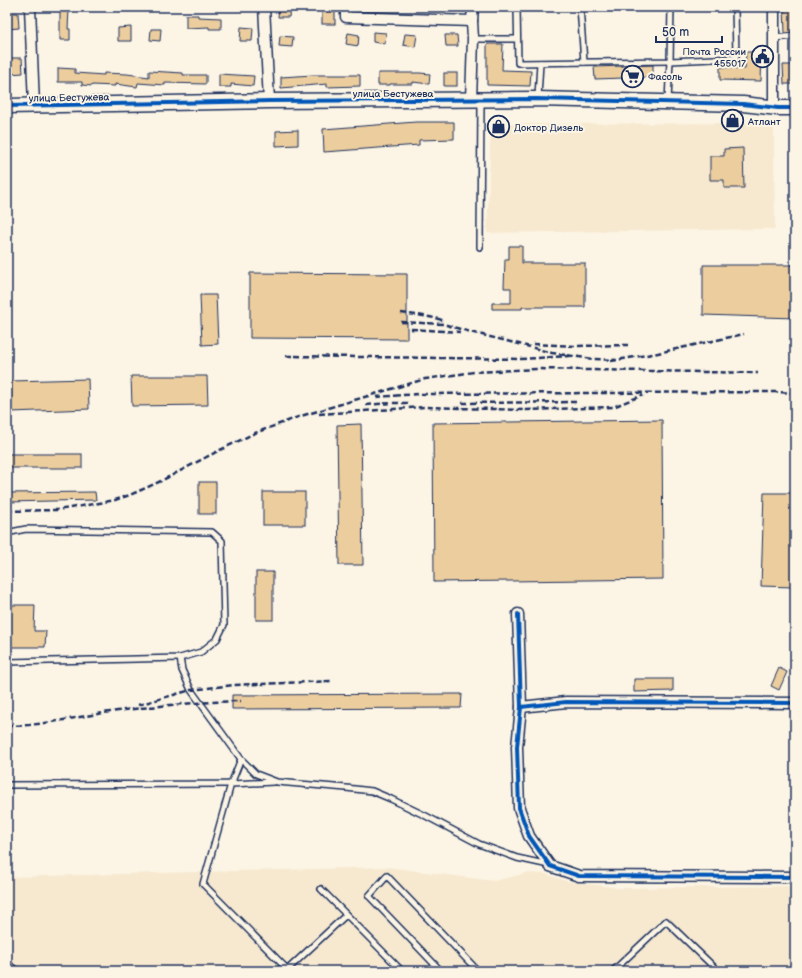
<svg xmlns="http://www.w3.org/2000/svg" width="802" height="978" font-family="'Balsamiq Sans',sans-serif">
<style>
.built{fill:#f7e9d0}
.building{fill:#eccd9e;stroke:#1b2f5e}
.lines{fill:none;stroke-linecap:round;stroke-linejoin:round}
.lane-casing{stroke:#1b2f5e;stroke-width:8}
.street-casing{stroke:#1b2f5e;stroke-width:13}
.secondary-casing{stroke:#1b2f5e;stroke-width:17}
.lane{stroke:#fcf5e5;stroke-width:5}
.street{stroke:#fcf5e5;stroke-width:10}
.secondary{stroke:#fcf5e5;stroke-width:14}
.rail{stroke:#1b2f5e;stroke-width:2.5;stroke-dasharray:6 3;stroke-linecap:butt}
.cycleway-casing{stroke:#fcf5e5;stroke-width:6}
.cycleway{stroke:#0057b8;stroke-width:4}
.labels{text-anchor:middle;stroke-width:4;stroke-linejoin:round;paint-order:stroke}
.poi-label{font-size:10px;fill:#1b2f5e;stroke:#fcf5e5;text-anchor:start}
.street-label{font-size:10px;fill:#1b2f5e;stroke:#fcf5e5}
</style>
<rect width="100%" height="100%" fill="#fcf5e5"/>
<filter id="ink" filterUnits="userSpaceOnUse"><feTurbulence type="fractalNoise" baseFrequency=".025" numOctaves="2"/><feDisplacementMap in="SourceGraphic" scale="8" xChannelSelector="R" yChannelSelector="G"/><feConvolveMatrix kernelMatrix="1 2 1 2 8 2 1 2 1" color-interpolation-filters="sRGB"/></filter>
<g filter="url(#ink)">
<g class="built">
<polygon points="774,123 775,229 487,233 491,124"/>
<polygon points="387,867 494,881 527,873 546,874 566,881 619,888 795,886 795,971 7,971 7,877"/>
</g>
<g class="building">
<polygon points="279,7 290,7 289,17 278,17"/>
<polygon points="784,7 795,7 795,32 785,33"/>
<polygon points="60,8 69,9 68,29 70,29 70,40 60,40"/>
<rect x="322" y="11" width="13" height="13"/>
<polygon points="7,13 18,13 19,28 7,29"/>
<polygon points="186,15 198,15 198,17 221,18 221,29 209,29 209,27 186,28"/>
<polygon points="131,27 131,41 118,41 118,28"/>
<polygon points="241,27 253,28 252,41 240,41"/>
<polygon points="151,29 161,29 160,41 150,40"/>
<polygon points="373,32 386,33 385,44 373,42"/>
<polygon points="348,33 359,35 358,46 346,44"/>
<polygon points="405,34 417,35 415,47 403,45"/>
<polygon points="445,35 457,35 458,46 446,46"/>
<polygon points="280,36 293,37 292,47 279,46"/>
<polygon points="487,44 503,44 502,70 531,71 530,86 487,85"/>
<polygon points="746,52 762,52 761,81 720,80 720,67 745,69"/>
<polygon points="10,58 22,58 23,73 10,74"/>
<polygon points="653,65 653,77 595,79 594,67"/>
<polygon points="783,65 795,65 795,84 784,84"/>
<polygon points="58,68 75,69 75,73 104,75 104,73 127,74 149,77 149,71 183,73 183,75 206,75 206,84 165,83 165,85 138,83 137,87 115,84 115,86 92,85 92,86 82,85 82,82 58,82"/>
<polygon points="378,73 420,73 430,74 429,84 413,82 413,84 390,84 390,85 378,85"/>
<rect x="444" y="73" width="13" height="13"/>
<polygon points="219,74 254,76 253,86 231,84 231,87 219,87"/>
<polygon points="313,75 360,75 360,86 327,87 327,84 281,88 281,77"/>
<polygon points="416,122 454,122 454,139 419,140 419,145 324,152 323,129"/>
<polygon points="503,123 504,130 492,131 491,124"/>
<polygon points="298,130 298,145 276,146 276,131"/>
<polygon points="743,148 744,188 724,188 724,180 710,180 710,156 724,156 724,149"/>
<polygon points="509,246 522,246 522,263 585,263 585,307 522,307 522,309 492,309 492,303 511,303 511,288 504,288 505,259 509,259"/>
<polygon points="703,265 795,265 795,318 703,315"/>
<polygon points="250,273 407,274 407,339 250,338"/>
<polygon points="200,295 216,295 218,344 202,345"/>
<polygon points="131,376 207,376 208,405 132,406"/>
<polygon points="88,379 89,409 11,412 11,381"/>
<polygon points="662,420 663,579 434,582 433,423"/>
<polygon points="361,424 363,565 339,565 337,425"/>
<rect x="7" y="454" width="75" height="14"/>
<rect x="199" y="482" width="17" height="32"/>
<polygon points="95,492 96,500 7,502 7,493"/>
<rect x="263" y="492" width="42" height="33"/>
<polygon points="764,493 795,493 793,587 761,586"/>
<rect x="256" y="572" width="17" height="48"/>
<polygon points="7,605 35,605 34,631 46,631 45,647 7,647"/>
<polygon points="779,668 787,672 779,690 771,686"/>
<polygon points="634,679 673,679 673,691 634,692"/>
<polygon points="462,694 461,708 232,709 232,695"/>
</g>
<g class="lines">
<defs>
<g id="lane">
<polyline points="517,7 518,63 670,61 736,58 735,7"/>
<polyline points="580,7 584,62"/>
<polyline points="774,38 795,36"/>
<polyline points="473,39 517,39"/>
<polyline points="538,97 540,63"/>
<polyline points="668,100 670,61 671,7"/>
<polyline points="480,247 481,101"/>
<polyline points="7,534 11,532 26,529 212,532 222,541 224,625 217,639 201,652 180,658 7,662"/>
<polyline points="180,658 182,670 191,690 241,759 256,774 277,782 346,788 372,791 391,799 426,816 479,844 517,858 549,865"/>
<polyline points="241,759 231,784 203,884 289,971"/>
<polyline points="7,785 231,784 274,782"/>
<polyline points="321,889 402,971"/>
<polyline points="7,963 17,971"/>
<polyline points="286,971 346,915"/>
<polyline points="441,971 369,896 387,876 478,971"/>
<polyline points="613,971 666,921 718,971"/>
</g>
<g id="street">
<polyline points="30,7 34,105"/>
<polyline points="264,7 269,101"/>
<polyline points="346,7 346,17 472,21"/>
<polyline points="774,7 774,107"/>
<polyline points="471,100 473,39 472,21 473,7"/>
<polyline points="518,614 521,707 517,747 519,808 529,836 550,866 579,876 795,877"/>
<polyline points="521,707 566,702 795,703"/>
</g>
<polyline id="secondary" points="7,106 269,101 537,99 743,104 778,108 795,108"/>
</defs>
<use href="#lane" class="lane-casing"/>
<use href="#street" class="street-casing"/>
<use href="#secondary" class="secondary-casing"/>
<use href="#lane" class="lane"/>
<use href="#street" class="street"/>
<use href="#secondary" class="secondary"/>
<g class="rail">
<path d="M401,313C416,315 430,316 445,321"/>
<polyline points="401,322 443,324 474,333 519,344 552,353 593,359 616,360"/>
<polyline points="411,329 460,332"/>
<polyline points="533,344 576,346 628,345"/>
<polyline points="286,356 521,359 570,356"/>
<polyline points="611,361 658,353 744,334"/>
<polyline points="376,397 419,394 775,392 795,393"/>
<polyline points="462,403 578,402"/>
<polyline points="366,405 392,403 410,403"/>
<polyline points="319,414 424,407 526,410 613,407 643,395"/>
<polyline points="7,511 57,510 94,504 115,500 130,495 161,481 218,451 255,433 301,416 425,379 474,372 536,369 758,373"/>
<polyline points="138,705 191,690 234,685 333,681"/>
<path d="M7,726C41,726 76,717 110,712C153,706 197,702 241,701"/>
</g>
<defs>
<g id="cycleway">
<polyline points="7,106 269,101 537,99 743,104 778,108 795,108"/>
<polyline points="518,614 521,707 517,747 519,808 529,836 550,866 579,876 795,877"/>
<polyline points="521,707 566,702 795,703"/>
</g>
</defs>
<use href="#cycleway" class="cycleway-casing"/>
<use href="#cycleway" class="cycleway"/>
</g>
</g>
<defs>
<symbol id="civic-ring" viewBox="-11 -11 22 22"><circle r="9.5" fill="#fcf5e5" stroke="#1b2f5e" stroke-width="1.5"/><path d="M-.6-6.5H3V-4.5H.6V-3L4-1V1h2V6H-6V1h2V-1L-.6-3ZM-1.2 2.5V6h2.4V2.5Z" fill="#1b2f5e"/></symbol>
<symbol id="supermarket-ring" viewBox="-11 -11 22 22"><circle r="9.5" fill="#fcf5e5" stroke="#1b2f5e" stroke-width="1.5"/><path d="M-6-5.5h2.5l.6 2H6L4.5 2H-2.5L-4.4-4H-6ZM-1.5 3.2a1.3 1.3 0 1 0 .1 0ZM3 3.2a1.3 1.3 0 1 0 .1 0Z" fill="#1b2f5e"/></symbol>
<symbol id="shop-ring" viewBox="-11 -11 22 22"><circle r="9.5" fill="#fcf5e5" stroke="#1b2f5e" stroke-width="1.5"/><path d="M-5-2.5h2.3a2.7 3.5 0 0 1 5.4 0H5L5.5 6h-11ZM-1.5-2.5h3a1.5 2.3 0 0 0-3 0Z" fill="#1b2f5e"/></symbol>
</defs>
<g fill-rule="evenodd">
<use href="#civic-ring" x="750" y="44" width="25" height="25"/>
<use href="#supermarket-ring" x="620" y="64" width="25" height="25"/>
<use href="#shop-ring" x="720" y="108" width="25" height="25"/>
<use href="#shop-ring" x="486" y="114" width="25" height="25"/>
</g>
<g class="labels">
<g class="poi-label">
<text x="746" y="55" text-anchor="end">Почта России<tspan x="746" dy="12">455017</tspan></text>
<text x="648" y="80">Фасоль</text>
<text x="748" y="125">Атлант</text>
<text x="514" y="131">Доктор Дизель</text>
</g>
<g class="street-label">
<text x="393" y="97">улица Бестужева</text>
<text transform="translate(69 97) rotate(-1)" y="4">улица Бестужева</text>
</g>
</g>
<rect width="802" height="978" fill="none" stroke="#fcf5e5" stroke-width="24"/>
<rect x="12" y="12" width="778" height="954" fill="none" stroke="#1b2f5e" stroke-width="1.5" filter="url(#ink)"/>
<path d="M656 36v6h66v-6" fill="none" stroke="#1b2f5e" stroke-width="2"/>
<text x="662" y="36" font-size="12" fill="#1b2f5e" stroke="#fcf5e5" stroke-width="3" paint-order="stroke">50 m</text>
</svg>
